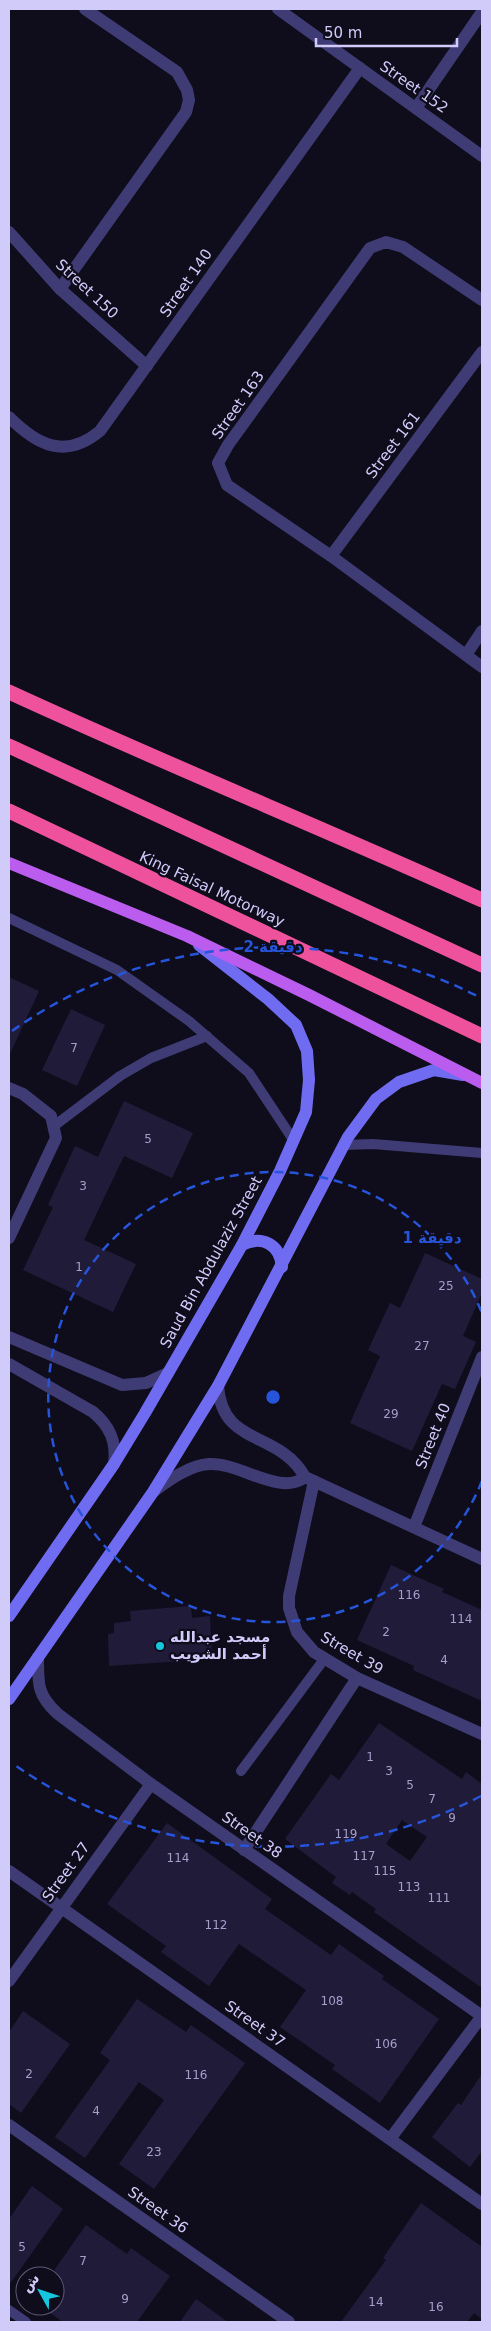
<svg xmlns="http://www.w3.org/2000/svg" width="491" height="2331" font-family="'DejaVu Sans',Cairo,sans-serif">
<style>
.building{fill:#211b3a;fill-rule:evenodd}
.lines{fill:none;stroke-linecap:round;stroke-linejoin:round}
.service{stroke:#3f3c75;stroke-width:10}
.minor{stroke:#3f3c75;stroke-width:12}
.tertiary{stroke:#3f3c75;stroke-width:12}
.secondary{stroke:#706cf1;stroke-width:12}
.primary{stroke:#ba5def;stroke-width:12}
.motorway{stroke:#ee529c;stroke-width:15}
.ring{fill:none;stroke:#2654da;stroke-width:2.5;stroke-dasharray:9 6}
.poi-dot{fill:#15c6dc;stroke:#0f0d1b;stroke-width:2}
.labels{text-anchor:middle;stroke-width:4.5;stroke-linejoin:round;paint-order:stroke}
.number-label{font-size:12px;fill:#a59fca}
.street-label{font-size:15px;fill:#d1cbfa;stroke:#0f0d1b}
.poi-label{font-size:15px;font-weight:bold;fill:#d1cbfa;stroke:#0f0d1b;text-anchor:start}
.centre{fill:#2654da;stroke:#0f0d1b;stroke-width:2.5}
.ring-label{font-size:15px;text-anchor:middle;font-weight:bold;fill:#2654da;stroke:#0f0d1b;stroke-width:4.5;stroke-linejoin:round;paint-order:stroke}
</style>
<rect width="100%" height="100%" fill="#0f0d1b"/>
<g class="building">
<polygon points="9,977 39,991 9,1056"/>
<polygon points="71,1009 105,1025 77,1086 42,1070"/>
<polygon points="124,1101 193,1133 172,1178 124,1156 84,1240 136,1264 113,1312 23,1270 53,1207 48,1205 75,1146 98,1157"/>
<polygon points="425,1253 482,1279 482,1293 463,1336 476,1342 455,1389 442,1384 412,1451 350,1423 380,1356 368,1350 390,1303 400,1308"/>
<polygon points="391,1565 444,1589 442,1592 482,1610 482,1701 413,1670 414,1666 357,1640"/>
<polygon points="191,1606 192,1618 210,1616 212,1659 109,1666 108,1634 114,1633 114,1623 131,1621 130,1611"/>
<path d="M379,1723L462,1779L466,1772L482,1784V1988L374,1912L376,1909L352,1892L350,1895L332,1883L336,1877L285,1839L331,1774L339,1780ZM402,1820L427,1837L410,1861L386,1844Z"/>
<polygon points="167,1823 272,1899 265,1909 331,1955 339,1944 384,1976 382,1979 439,2019 380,2103 332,2069 335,2065 280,2027 306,1990 239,1944 209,1986 161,1952 166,1946 107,1904"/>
<polygon points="137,1999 186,2032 191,2025 245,2063 154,2189 119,2164 164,2100 139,2082 85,2158 55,2137 110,2060 100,2053"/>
<polygon points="23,2011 70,2044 21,2113 9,2104 9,2032"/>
<polygon points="482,2074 482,2151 470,2167 432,2137 458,2103 461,2105"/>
<polygon points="32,2186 63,2209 9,2285 9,2219"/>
<polygon points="421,2203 482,2247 482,2319 474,2313 467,2322 341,2322 386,2260 383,2258"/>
<polygon points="86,2225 127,2254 131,2248 170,2276 137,2322 63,2322 40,2306 55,2306 55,2269"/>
<polygon points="196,2299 228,2322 180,2322"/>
</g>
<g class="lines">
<g class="service">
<polyline points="9,918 117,970 189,1021 249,1073 294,1141"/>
<polyline points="54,1126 120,1076 151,1058 207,1036"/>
<polyline points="344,1145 373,1144 482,1153"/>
<polyline points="241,1771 325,1658"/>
<polyline points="9,2310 26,2322"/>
</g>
<g class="minor">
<polyline points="278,9 482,156"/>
<polyline points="416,108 482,12"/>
<polyline points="9,232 60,289 147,366"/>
<polyline points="60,289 186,112 189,100 187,90 177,72 85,9"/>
<polyline points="482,300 403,247 386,242 370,248 228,445 218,463 227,485 331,556 482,667"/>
<path d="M9,417C37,445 65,460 100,431L360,68"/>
<polyline points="331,556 482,352"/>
<polyline points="466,655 482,631"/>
<polyline points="9,1088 23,1094 51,1116 56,1138 9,1238"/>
<polyline points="314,1481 289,1596 289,1608 297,1632 314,1652 357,1678 482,1734"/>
<polyline points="414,1527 482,1357"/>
<path d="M38,1657C38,1684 37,1695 58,1714L151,1784L482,2016"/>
<polyline points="244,1850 357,1678"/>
<polyline points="9,1871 482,2204"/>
<polyline points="9,1981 151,1784"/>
<polyline points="9,2125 289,2322"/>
<polyline points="390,2139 482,2016"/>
</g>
<g class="tertiary">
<polyline points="9,1337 122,1385 146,1383 168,1373"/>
<path d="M9,1364L93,1412C110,1426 117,1442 114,1464"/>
<path d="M218,1386C222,1447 279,1430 305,1477L482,1559"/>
<path d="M153,1492C169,1480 190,1465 209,1464C239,1462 281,1497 305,1477"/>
</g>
<g class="secondary">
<path d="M242,1245C262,1235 280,1244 282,1267"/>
<polyline points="9,1616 114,1464 145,1413 242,1245 280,1171 306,1112 309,1080 307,1051 296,1025 268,999 199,945"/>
<polyline points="9,1699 153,1492 218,1386 348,1137 376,1099 399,1082 434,1070 463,1075"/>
</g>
<polyline class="primary" points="9,863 187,936 309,995 482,1083"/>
<g class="motorway">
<path d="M9,692C165,764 325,829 482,900"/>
<polyline points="9,746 482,965"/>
<polyline points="9,811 482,1036"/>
</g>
</g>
<g class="ring">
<path d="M482 1481A225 225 0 1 1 482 1313"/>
<path d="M481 1796A450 450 0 0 1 12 1763M12 1031A450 450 0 0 1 481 998"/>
</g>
<circle class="poi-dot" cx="160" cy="1646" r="5"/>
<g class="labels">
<g class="number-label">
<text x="74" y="1052">7</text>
<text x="148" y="1143">5</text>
<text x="83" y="1190">3</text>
<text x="79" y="1271">1</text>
<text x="446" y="1290">25</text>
<text x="422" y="1350">27</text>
<text x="391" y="1418">29</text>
<text x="409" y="1599">116</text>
<text x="461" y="1623">114</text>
<text x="386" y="1636">2</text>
<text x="444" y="1664">4</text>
<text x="370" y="1761">1</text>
<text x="389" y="1775">3</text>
<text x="410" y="1789">5</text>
<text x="432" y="1803">7</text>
<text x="452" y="1822">9</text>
<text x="346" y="1838">119</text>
<text x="364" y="1860">117</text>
<text x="178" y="1862">114</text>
<text x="385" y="1875">115</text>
<text x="409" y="1891">113</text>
<text x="439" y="1902">111</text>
<text x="216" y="1929">112</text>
<text x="332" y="2005">108</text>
<text x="386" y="2048">106</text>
<text x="29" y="2078">2</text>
<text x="196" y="2079">116</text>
<text x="96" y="2115">4</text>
<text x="154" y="2156">23</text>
<text x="22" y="2251">5</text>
<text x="83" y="2265">7</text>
<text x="125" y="2303">9</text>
<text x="376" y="2306">14</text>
<text x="436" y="2311">16</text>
</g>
<g class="street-label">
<text transform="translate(414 87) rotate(35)" y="5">Street 152</text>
<text transform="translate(186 283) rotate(-55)" y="5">Street 140</text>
<text transform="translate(87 289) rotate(43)" y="5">Street 150</text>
<text transform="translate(238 405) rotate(-55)" y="5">Street 163</text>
<text transform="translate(393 445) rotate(-53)" y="5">Street 161</text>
<text transform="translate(212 889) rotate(25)" y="5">King Faisal Motorway</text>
<text transform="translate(211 1262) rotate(-61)" y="5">Saud Bin Abdulaziz Street</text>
<text transform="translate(433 1436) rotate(-68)" y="5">Street 40</text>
<text transform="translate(352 1653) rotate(30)" y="5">Street 39</text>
<text transform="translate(252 1835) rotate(35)" y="5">Street 38</text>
<text transform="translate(66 1872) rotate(-54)" y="5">Street 27</text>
<text transform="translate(255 2024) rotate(35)" y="5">Street 37</text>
<text transform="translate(158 2210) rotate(35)" y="5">Street 36</text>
</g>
<g class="poi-label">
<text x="170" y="1642">مسجد عبدالله<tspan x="170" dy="17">أحمد الشويب</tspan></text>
</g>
</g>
<circle cx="273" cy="1397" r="8" class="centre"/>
<g class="ring-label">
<text x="273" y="952">2 دقيقة</text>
<text x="432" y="1243">1 دقيقة</text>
</g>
<rect width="491" height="2331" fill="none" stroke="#d1cbfa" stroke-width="20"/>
<g transform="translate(40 2291) rotate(310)"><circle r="24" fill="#0f0d1b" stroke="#5d5974"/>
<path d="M0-4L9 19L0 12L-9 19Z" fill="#15c6dc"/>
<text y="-8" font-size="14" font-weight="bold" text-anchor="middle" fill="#d1cbfa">ش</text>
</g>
<path d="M316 38v8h141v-8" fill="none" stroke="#d1cbfa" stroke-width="2.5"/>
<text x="324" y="38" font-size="15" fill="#d1cbfa" stroke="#0f0d1b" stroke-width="4" paint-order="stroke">50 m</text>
</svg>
